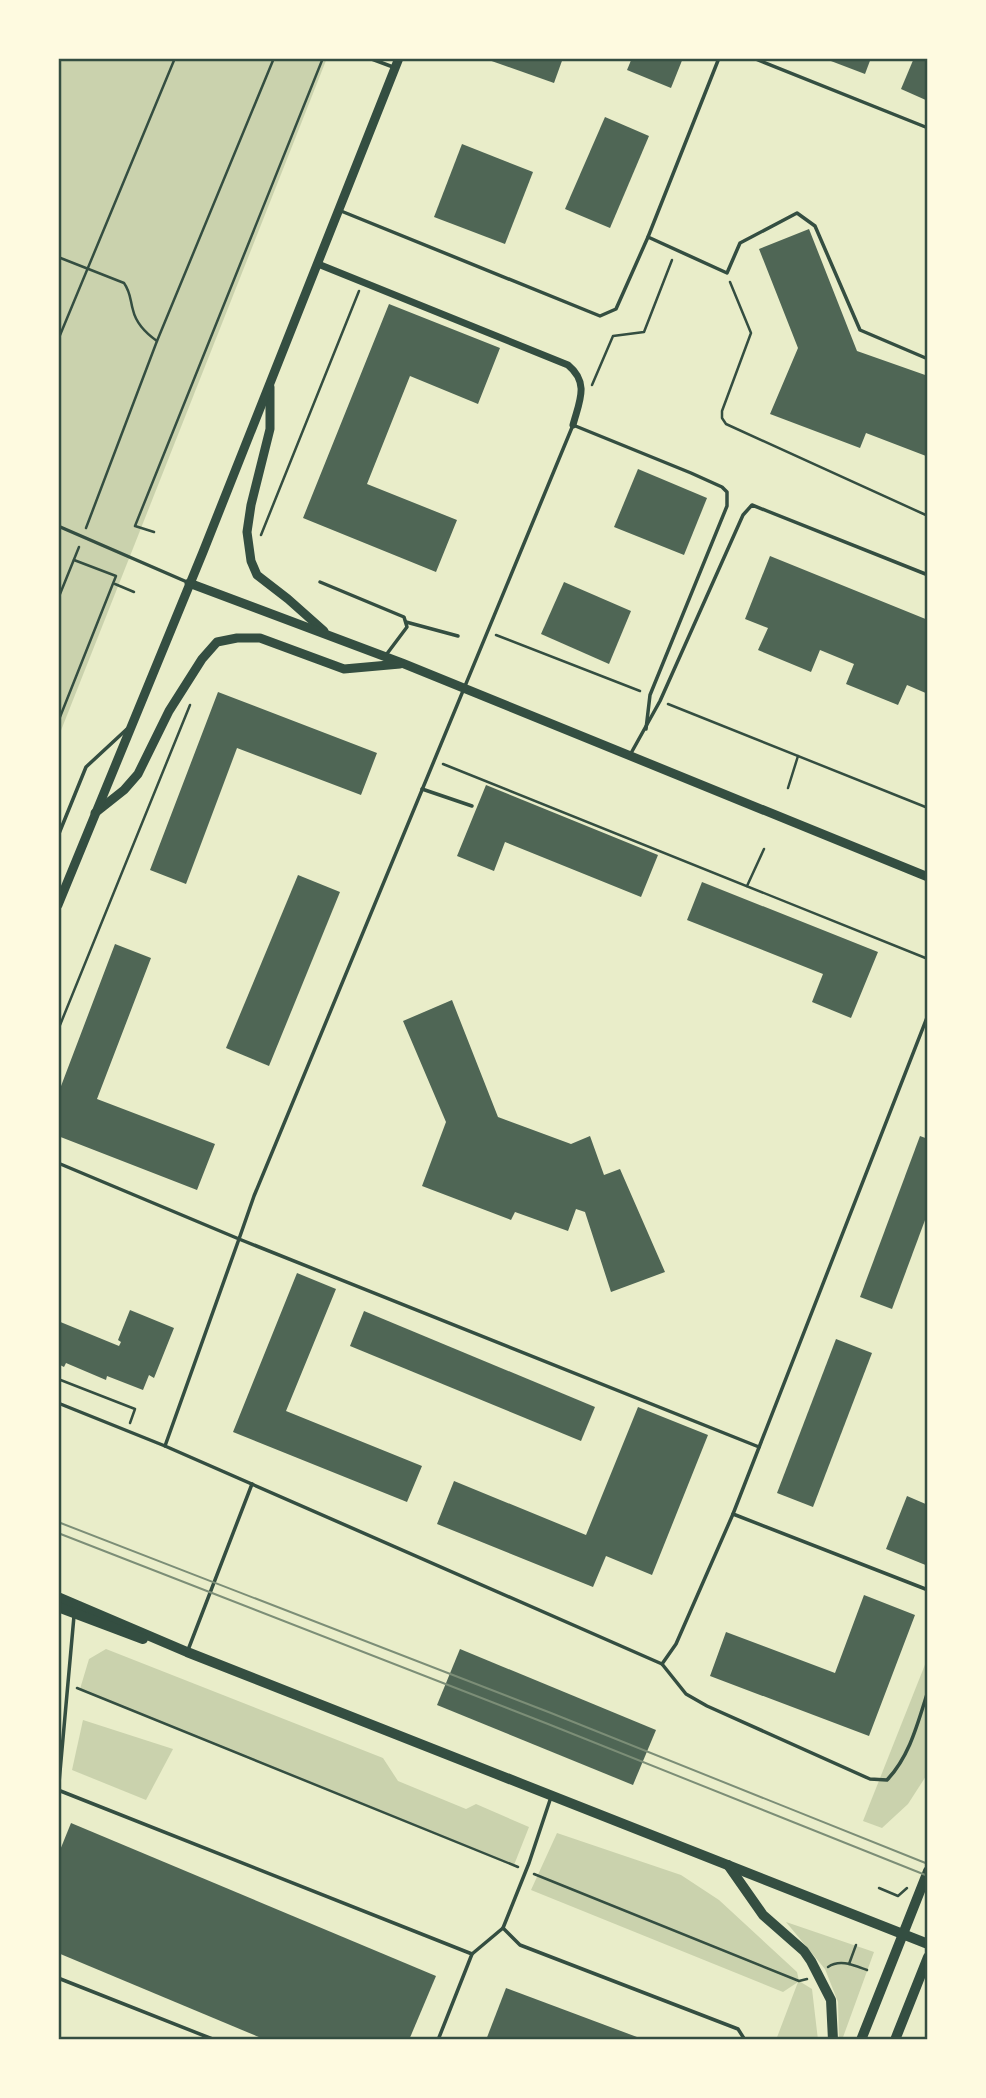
<svg xmlns="http://www.w3.org/2000/svg" width="986" height="2098" font-family="Mulish,sans-serif">
<style>
.green{fill:#cad2ad}
.building{fill:#4f6655}
.lines{fill:none;stroke-linecap:round;stroke-linejoin:round}
.path{stroke:#344e41;stroke-width:2.5}
.service{stroke:#344e41;stroke-width:3.5}
.minor{stroke:#344e41;stroke-width:7}
.tertiary{stroke:#344e41;stroke-width:9}
.secondary{stroke:#344e41;stroke-width:10}
.tram{stroke:#7c8e77;stroke-width:2}
.neatline{fill:none;stroke:#344e41;stroke-width:2.5}
</style>
<rect width="100%" height="100%" fill="#e9edc9"/>
<g class="green">
<polygon points="58,58 327,58 58,738"/>
<polygon points="106,1649 383,1758 398,1781 466,1809 476,1804 529,1827 514,1865 80,1689 89,1659"/>
<polygon points="928,1657 928,1773 908,1804 882,1828 863,1821"/>
<polygon points="83,1720 173,1749 146,1800 72,1770"/>
<polygon points="557,1833 681,1875 719,1900 797,1972 799,1981 812,1989 818,2040 776,2040 798,1982 783,1992 531,1890"/>
<polygon points="786,1922 874,1952 842,2040 839,2040 838,2002 825,1969"/>
</g>
<g class="building">
<polygon points="483,58 563,58 554,83"/>
<polygon points="632,58 683,58 671,88 627,70"/>
<polygon points="823,58 871,58 865,74"/>
<polygon points="914,58 928,58 928,101 901,89"/>
<polygon points="605,117 649,136 610,228 565,209"/>
<polygon points="462,144 533,172 505,244 434,217"/>
<polygon points="809,229 857,351 928,376 926,456 866,433 860,448 770,414 798,348 759,249"/>
<polygon points="389,304 500,348 478,404 410,376 367,484 457,520 436,572 303,518"/>
<polygon points="638,469 707,498 684,555 614,527"/>
<polygon points="770,556 928,620 928,694 907,685 898,705 846,684 854,664 820,650 811,672 758,650 768,628 745,619"/>
<polygon points="564,582 631,611 609,664 541,634"/>
<polygon points="218,692 377,753 361,795 237,748 186,884 150,870"/>
<polygon points="486,785 658,855 641,897 505,842 494,871 457,856"/>
<polygon points="298,875 340,892 269,1066 226,1048"/>
<polygon points="702,882 878,952 851,1018 812,1002 823,974 687,920"/>
<polygon points="115,944 151,958 97,1099 215,1144 197,1190 58,1136 58,1094"/>
<polygon points="452,1000 498,1117 571,1144 590,1136 604,1175 620,1169 665,1272 611,1292 585,1212 576,1209 568,1231 515,1212 511,1220 422,1186 446,1122 403,1021"/>
<polygon points="920,1136 928,1139 928,1212 892,1309 860,1297"/>
<polygon points="297,1273 336,1289 286,1411 422,1466 407,1502 233,1432"/>
<polygon points="130,1310 174,1328 154,1378 149,1375 143,1390 107,1376 106,1380 66,1363 64,1367 58,1364 58,1321 119,1346 121,1342 118,1340"/>
<polygon points="364,1311 595,1407 581,1441 350,1346"/>
<polygon points="836,1339 872,1353 813,1507 777,1493"/>
<polygon points="638,1407 708,1435 652,1575 606,1556 593,1587 437,1524 454,1481 586,1535"/>
<polygon points="907,1496 928,1505 928,1566 886,1549"/>
<polygon points="864,1595 915,1615 869,1736 710,1676 726,1632 835,1673"/>
<polygon points="460,1649 656,1730 633,1785 437,1705"/>
<polygon points="71,1823 436,1976 409,2040 266,2040 58,1953 58,1855"/>
<polygon points="506,1988 645,2040 486,2040"/>
</g>
<g class="lines">
<g class="path">
<path d="M58,257L124,283C131,293 130,300 133,310C136,323 147,334 157,341"/>
<polyline points="730,282 751,333 722,411 722,418 726,424 928,516"/>
<polyline points="58,340 175,58"/>
<polyline points="592,385 613,336 644,332 672,260"/>
<polyline points="86,528 157,341 274,58"/>
<polyline points="154,532 135,526 323,58"/>
<polyline points="261,535 359,291"/>
<polyline points="115,584 134,592"/>
<polyline points="58,599 79,547"/>
<polyline points="496,635 640,691"/>
<polyline points="668,704 928,808"/>
<polyline points="58,722 116,576 74,560"/>
<polyline points="443,764 928,959"/>
<polyline points="788,788 798,756"/>
<polyline points="747,886 764,849"/>
<polyline points="58,1030 190,705"/>
<polyline points="58,1379 135,1409 130,1423"/>
<polyline points="77,1688 518,1867"/>
<polyline points="534,1874 799,1981 807,1979"/>
<polyline points="879,1888 898,1896 907,1888"/>
<polyline points="849,1964 856,1945"/>
<path d="M828,1967C840,1959 853,1965 867,1970"/>
</g>
<g class="service">
<polyline points="369,58 393,67"/>
<polyline points="753,58 928,128"/>
<polyline points="341,211 600,316 616,309 648,237 719,58"/>
<polyline points="648,237 727,273 740,243 797,213 815,226 860,330 928,359"/>
<polyline points="58,526 187,582"/>
<polyline points="320,582 404,617 407,627 386,655"/>
<polyline points="406,622 458,636"/>
<polyline points="630,755 660,701 743,515 752,505 928,575"/>
<polyline points="422,789 472,806"/>
<polyline points="58,836 86,767 127,729"/>
<polyline points="928,1015 733,1514 928,1590"/>
<polyline points="58,1163 239,1239 254,1196 573,425 691,473 722,487 727,492 727,506 650,695 646,729"/>
<polyline points="58,1403 165,1446"/>
<polyline points="733,1514 676,1644 662,1664 165,1446 239,1239 759,1447"/>
<polyline points="188,1650 252,1484"/>
<path d="M662,1664L686,1694L707,1706L870,1779L887,1780C910,1756 918,1722 928,1691"/>
<polyline points="58,1790 472,1954 438,2040"/>
<polyline points="58,1794 74,1616"/>
<polyline points="503,1928 520,1945 738,2029 745,2040"/>
<polyline points="472,1954 503,1928 529,1863 551,1797"/>
<polyline points="58,1978 215,2040"/>
</g>
<path class="minor" d="M318,264L568,365C590,383 579,402 573,425"/>
<g class="tertiary">
<polyline points="270,387 270,429 251,505 247,532 251,561 257,575 288,599 324,631"/>
<polyline points="189,583 402,663 928,877"/>
<polyline points="95,813 124,790 138,774 169,711 202,659 217,642 237,638 260,638 344,669 400,664"/>
<polyline points="58,905 203,552 399,58"/>
</g>
<g class="secondary">
<polyline points="58,1597 187,1652 928,1944"/>
<polyline points="58,1607 143,1639"/>
<polyline points="728,1865 763,1915 804,1951 811,1961 831,2000 833,2040"/>
<polyline points="861,2040 928,1871"/>
<polyline points="895,2040 928,1957"/>
</g>
<g class="tram">
<polyline points="58,1522 551,1713 928,1864"/>
<polyline points="58,1533 548,1724 928,1876"/>
</g>
</g>
<rect width="986" height="2098" fill="none" stroke="#fefae0" stroke-width="119"/>
<rect x="60" y="60" width="866" height="1978" class="neatline"/>
</svg>
